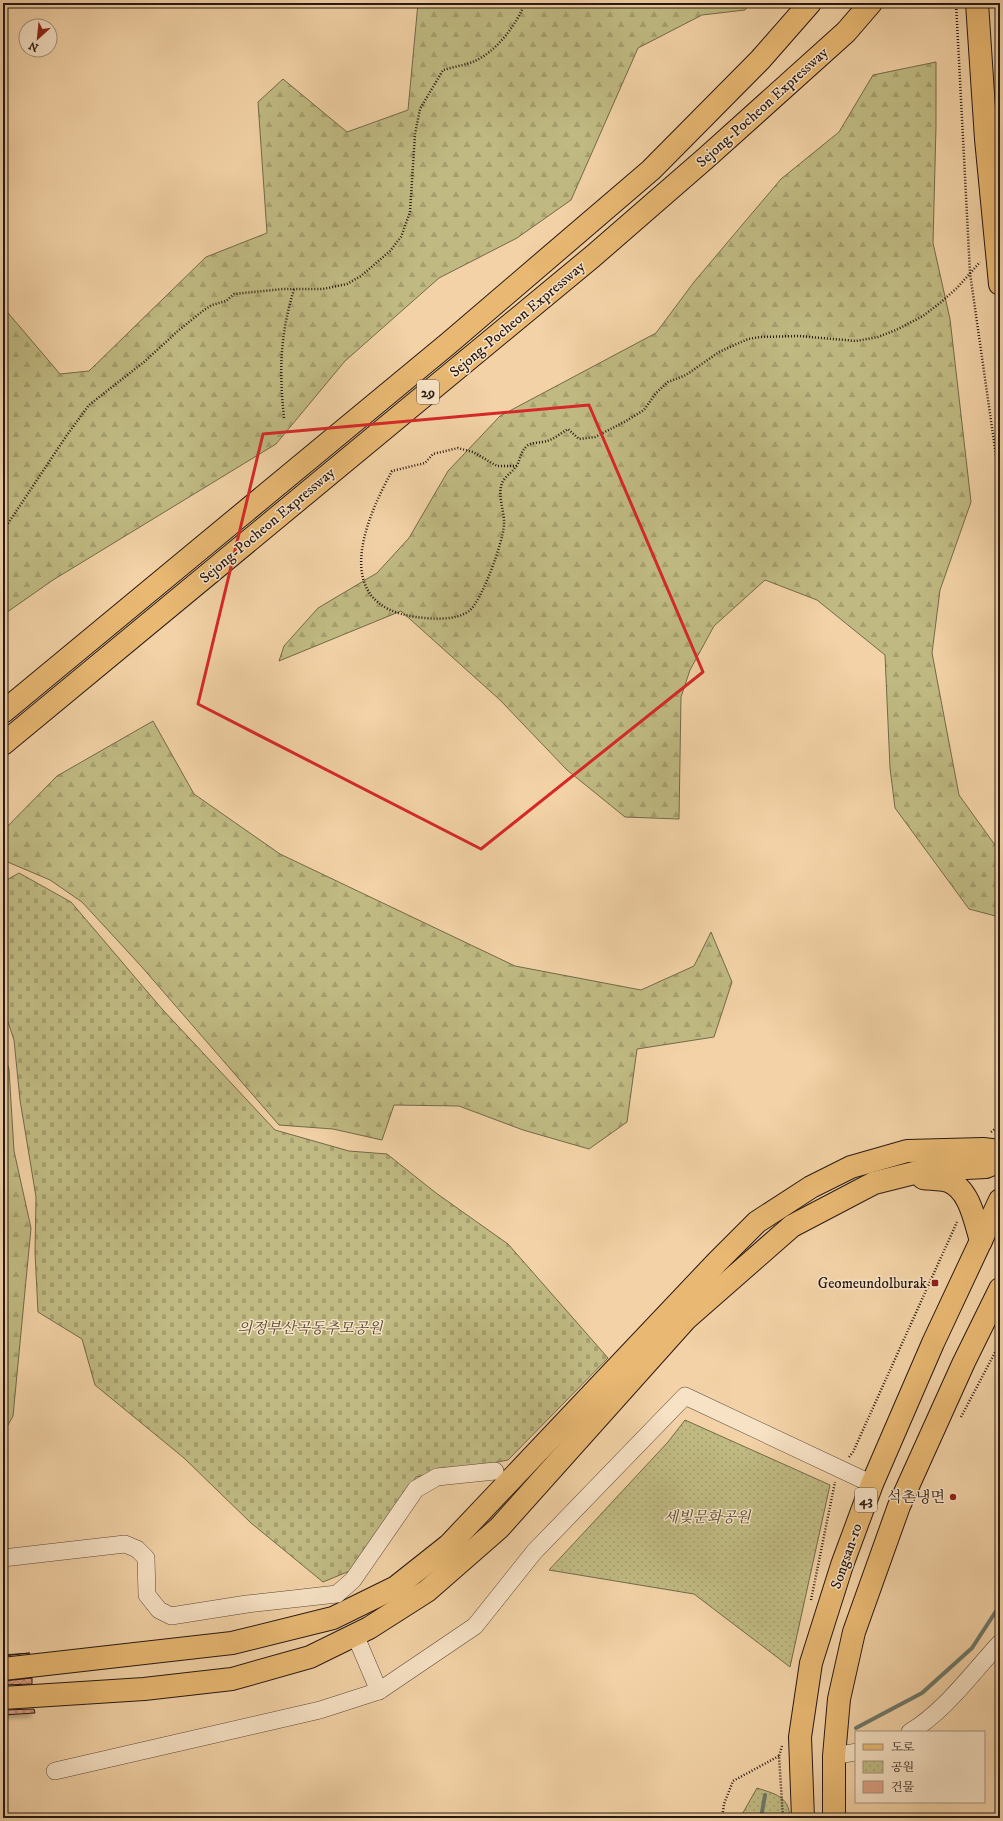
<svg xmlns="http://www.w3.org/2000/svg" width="1003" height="1821" font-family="'IM FELL DW Pica','Noto Serif KR',serif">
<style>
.forest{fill:url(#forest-firs);stroke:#74694a}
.cemetery{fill:url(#cemetery-stones);stroke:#74694a}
.park{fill:url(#park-dots);stroke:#74694a}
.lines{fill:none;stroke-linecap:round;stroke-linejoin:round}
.stream{stroke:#6d786a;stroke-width:4}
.building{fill:url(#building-cross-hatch);stroke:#271813;filter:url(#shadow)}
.minor-casing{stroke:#5a4638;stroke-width:18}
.primary-casing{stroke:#271813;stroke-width:24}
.motorway-casing{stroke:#271813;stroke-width:24}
.path{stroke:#271813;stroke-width:2.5;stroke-dasharray:1 2;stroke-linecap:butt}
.minor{stroke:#f7e2c5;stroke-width:17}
.primary{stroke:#e9b973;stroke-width:22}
.motorway{stroke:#e9b973;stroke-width:22}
.marked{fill:none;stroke:#d62828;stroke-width:3;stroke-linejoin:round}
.poi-dot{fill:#8f2418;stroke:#f7e2c5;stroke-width:1.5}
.labels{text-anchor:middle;stroke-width:3;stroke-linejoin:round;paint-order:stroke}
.shield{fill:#f7e2c5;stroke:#655548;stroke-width:1}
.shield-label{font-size:14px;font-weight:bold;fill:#271813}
.street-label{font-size:15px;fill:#271813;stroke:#f7e2c5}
.poi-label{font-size:15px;fill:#271813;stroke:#f7e2c5;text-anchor:end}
.park-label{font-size:15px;font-style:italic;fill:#554934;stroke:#f7e2c5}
</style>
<defs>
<pattern id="forest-firs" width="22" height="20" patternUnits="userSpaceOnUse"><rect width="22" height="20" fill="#c0ba82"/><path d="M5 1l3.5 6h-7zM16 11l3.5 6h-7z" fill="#a59f6f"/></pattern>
<pattern id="cemetery-stones" width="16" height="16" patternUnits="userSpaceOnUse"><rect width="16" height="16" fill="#c0ba82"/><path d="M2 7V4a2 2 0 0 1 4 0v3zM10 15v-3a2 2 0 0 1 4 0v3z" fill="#a59f6f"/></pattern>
<pattern id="park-dots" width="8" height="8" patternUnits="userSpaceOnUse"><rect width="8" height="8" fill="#c0ba82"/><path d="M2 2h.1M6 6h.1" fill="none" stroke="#a59f6f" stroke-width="1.8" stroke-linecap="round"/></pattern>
<pattern id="building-cross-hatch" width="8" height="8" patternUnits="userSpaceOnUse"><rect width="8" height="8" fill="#dda083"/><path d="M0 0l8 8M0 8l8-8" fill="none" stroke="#b3816a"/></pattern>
<filter id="shadow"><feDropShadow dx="-3.5" dy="3.5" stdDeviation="2" flood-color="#0004"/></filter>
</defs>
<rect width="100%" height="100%" fill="#f2d2a6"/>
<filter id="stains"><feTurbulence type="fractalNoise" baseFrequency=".005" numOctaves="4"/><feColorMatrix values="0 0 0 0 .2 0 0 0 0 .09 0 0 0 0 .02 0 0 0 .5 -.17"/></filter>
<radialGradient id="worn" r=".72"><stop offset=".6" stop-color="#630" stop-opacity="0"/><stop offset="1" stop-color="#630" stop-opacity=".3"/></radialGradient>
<g class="forest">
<polygon points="418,3 751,3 745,10 702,15 638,48 571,200 517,238 439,278 345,361 276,444 53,580 3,615 3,307 60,374 89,371 206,257 267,233 258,102 283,79 347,132 408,110"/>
<polygon points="936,62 936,126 933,243 950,319 971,502 940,590 932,653 959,795 1000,852 999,917 969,909 895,808 890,768 885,655 817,600 765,580 714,626 690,670 681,697 679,819 625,817 567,770 500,700 401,611 279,661 284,646 318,608 377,573 409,538 448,471 500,416 656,333 694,282 781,179 839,132 873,75"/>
<polygon points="153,721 194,794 280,854 515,966 641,990 694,966 711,932 732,982 714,1037 637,1049 627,1122 589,1149 523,1130 459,1106 394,1105 382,1140 333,1129 279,1125 141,966 82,902 50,880 3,860 3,831 57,776"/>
<polygon points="3,1051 9,1069 14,1151 31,1228 13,1416 3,1434"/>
</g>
<polygon class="cemetery" points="19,873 71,902 162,1009 275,1130 349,1151 387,1154 436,1193 508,1244 608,1358 508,1460 416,1477 372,1544 352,1570 323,1582 251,1523 184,1458 95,1385 82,1339 38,1312 35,1252 36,1197 20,1100 14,1040 3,1007 3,882"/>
<g class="park">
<polygon points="685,1420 830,1485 790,1667 694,1594 549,1570 668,1442"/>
<path d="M757,1788C775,1794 789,1796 790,1818H740Z"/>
</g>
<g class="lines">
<g class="stream">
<polyline points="856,1728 922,1693 972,1648 1000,1605"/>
<polyline points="761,1818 765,1795"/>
</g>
</g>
<g class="building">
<polygon points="30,1653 3,1656 3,1655"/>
<polygon points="32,1678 32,1684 3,1685 3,1681"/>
<polygon points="34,1709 35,1713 3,1715 3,1710"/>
</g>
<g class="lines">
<defs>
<g id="minor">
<polyline points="3,1558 125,1544 137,1549 146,1558 147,1595 159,1610 171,1616 247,1604 337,1594 353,1580 416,1489 437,1477 495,1471"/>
<polyline points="359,1644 379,1691"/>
<path d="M910,1732C945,1711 972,1673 1000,1643"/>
<polyline points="834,1756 856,1752"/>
<polyline points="55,1771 320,1710 379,1691 475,1626 534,1552 685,1396 872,1484"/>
</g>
<g id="primary">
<polyline points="977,3 986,139 1000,284"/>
<polyline points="803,1818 800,1737 811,1663 842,1565 872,1484 933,1343 1000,1200"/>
<polyline points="834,1818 834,1756 839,1699 854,1632 899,1506 964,1362 1000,1289"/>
</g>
<g id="motorway">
<polyline points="3,712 449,343 651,170 760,60 810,3"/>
<polyline points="3,744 592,257 707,157 846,32 871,3"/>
<path d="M923,1178C931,1179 941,1179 948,1181C970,1189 975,1222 981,1241"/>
<polyline points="3,1669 232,1643 333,1618 396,1587 449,1545 717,1262 757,1222 811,1187 851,1167 907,1151 983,1149 1000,1151"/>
<polyline points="3,1698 144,1689 232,1679 310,1657 369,1628 427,1591 499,1528 686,1319 792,1226 874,1183 926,1170 986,1167 1000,1161"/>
</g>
</defs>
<use href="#minor" class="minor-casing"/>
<use href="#primary" class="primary-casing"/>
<use href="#motorway" class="motorway-casing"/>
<g class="path">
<polyline points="956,3 970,273 1000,484"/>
<path d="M284,418C279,370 280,336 294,289"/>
<path d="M517,466H497L473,452L458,448L433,454L425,463L392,471C365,520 329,605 416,617C433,619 455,621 469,611C482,601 503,542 504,525C505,512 497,497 502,483C505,476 513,472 517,465C521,458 520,452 527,446C531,442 541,443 547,441C554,439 561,433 568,429L579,439L595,437L626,421L644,410L656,393L668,382L686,375L719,352L748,339L760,337L799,336L856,341L878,337L896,330L923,316L940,303L957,288L980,262"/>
<path d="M3,531L67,435L89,405L144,362L179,330L204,310L212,305L226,301L234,294L283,289H323L347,284L361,276L390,251L401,237L410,212L415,134L420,109L443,70C453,67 466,65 475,61C498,50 516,25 525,3"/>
<polyline points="991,1132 1000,1125"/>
<polyline points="961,1417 1000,1343"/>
<polyline points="849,1457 853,1452 957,1222"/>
<polyline points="811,1600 835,1482"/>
<polyline points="782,1746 779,1756 783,1818"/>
<polyline points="722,1818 724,1804 733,1781 779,1756"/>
</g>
<use href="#minor" class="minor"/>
<use href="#primary" class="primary"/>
<use href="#motorway" class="motorway"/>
</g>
<path class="marked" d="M589,405L703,672L481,849L198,704L263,434Z"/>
<g class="poi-dot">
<rect x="931" y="1279" width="8" height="8" rx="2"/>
<circle cx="953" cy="1497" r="4"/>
</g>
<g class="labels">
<g class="shield">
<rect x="417" y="380" width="22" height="24" rx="3"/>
<rect x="855" y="1488" width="22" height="24" rx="3"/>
</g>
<g class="shield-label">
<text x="428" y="397">29</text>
<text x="866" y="1505">43</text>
</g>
<g class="street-label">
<text transform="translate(762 107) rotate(-42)" y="5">Sejong-Pocheon Expressway</text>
<text transform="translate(517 319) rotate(-40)" y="5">Sejong-Pocheon Expressway</text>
<text transform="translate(267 525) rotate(-40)" y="5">Sejong-Pocheon Expressway</text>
<text transform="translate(846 1556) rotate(-71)" y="5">Songsan-ro</text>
</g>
<g class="poi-label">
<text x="927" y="1288">Geomeundolburak</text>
<text x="945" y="1502">석촌냉면</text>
</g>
<g class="park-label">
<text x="310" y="1333">의정부산곡동추모공원</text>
<text x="707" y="1522">세빛문화공원</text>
</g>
</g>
<rect width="1003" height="1821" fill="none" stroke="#f2d2a6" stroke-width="16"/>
<rect x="4" y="4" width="995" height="1813" fill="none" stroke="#271813" stroke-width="2"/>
<rect x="8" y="8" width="987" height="1805" fill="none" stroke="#271813"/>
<rect x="855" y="1731" width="130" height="72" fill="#f7e2c5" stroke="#a4917e"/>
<rect x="863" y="1744" width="20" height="6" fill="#e9b973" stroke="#a4917e"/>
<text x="891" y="1751" font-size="12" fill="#271813">도로</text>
<rect x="863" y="1761" width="20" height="12" fill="url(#park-dots)" stroke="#a4917e"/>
<text x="891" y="1771" font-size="12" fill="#271813">공원</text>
<rect x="863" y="1781" width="20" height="12" fill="#dda083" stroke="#a4917e"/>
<text x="891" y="1791" font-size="12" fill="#271813">건물</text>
<g transform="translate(38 38) rotate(207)"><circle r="19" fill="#f7e2c5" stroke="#a4917e"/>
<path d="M0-3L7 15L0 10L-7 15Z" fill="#8f2418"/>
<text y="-6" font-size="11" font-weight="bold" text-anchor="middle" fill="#271813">N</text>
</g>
<rect width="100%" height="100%" filter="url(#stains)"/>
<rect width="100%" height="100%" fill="url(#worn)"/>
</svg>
